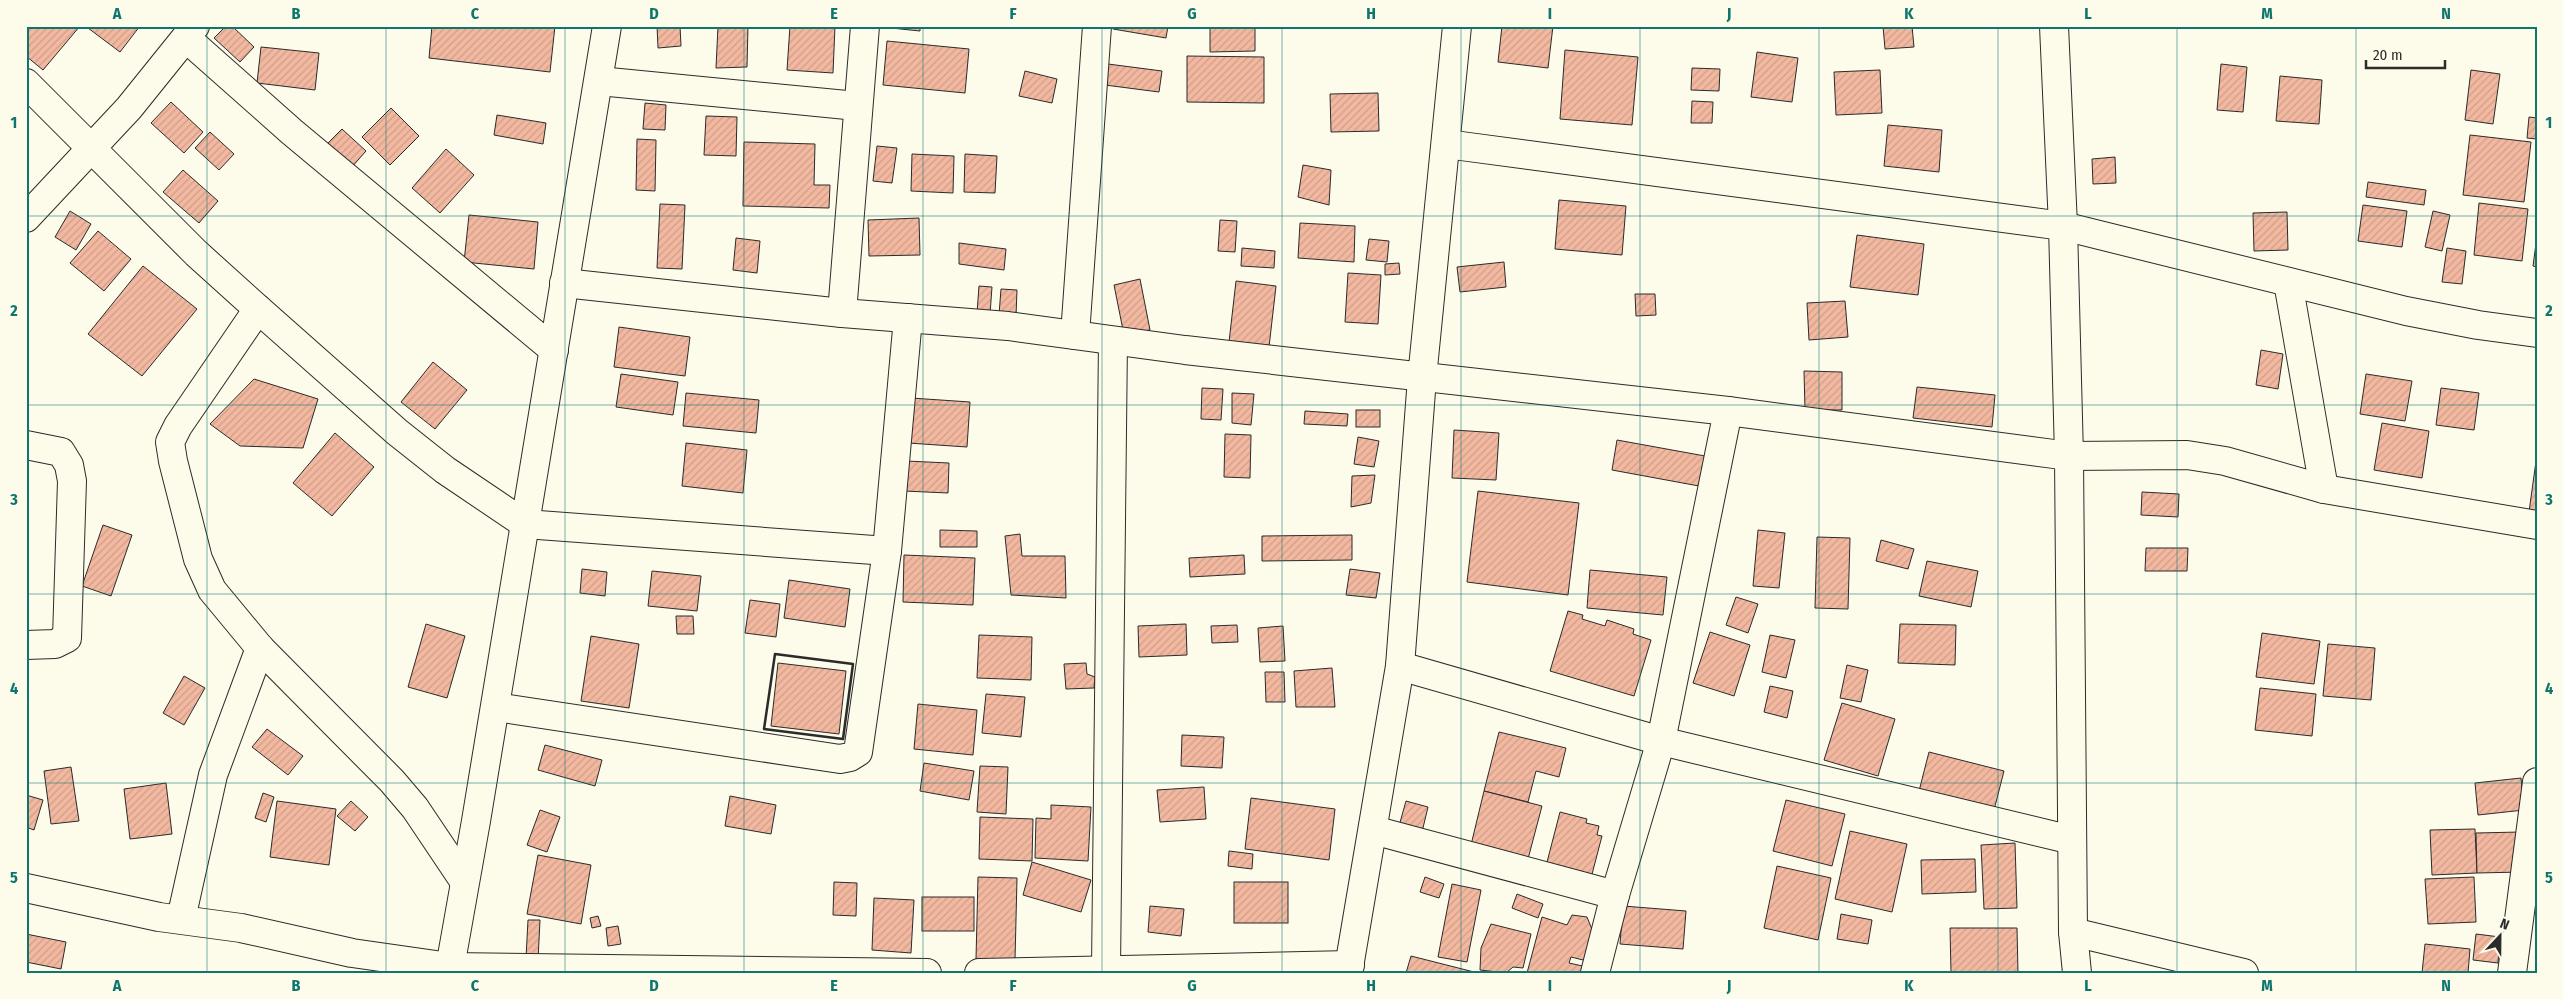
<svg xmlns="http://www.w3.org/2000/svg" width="2563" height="999" font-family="'Fira Sans Condensed',sans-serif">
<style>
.building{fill:url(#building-hatch);stroke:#2b2b2b}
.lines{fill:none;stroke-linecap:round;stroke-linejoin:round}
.minor-casing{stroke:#2b2b2b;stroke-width:30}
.minor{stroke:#fdfbea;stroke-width:28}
.wall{stroke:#2b2b2b;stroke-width:2.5}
.grid{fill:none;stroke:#0f766e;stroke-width:1;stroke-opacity:0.55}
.neatline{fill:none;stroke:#0f766e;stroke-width:2}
.grid-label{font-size:16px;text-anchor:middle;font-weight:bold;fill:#0f766e}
</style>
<defs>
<pattern id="building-hatch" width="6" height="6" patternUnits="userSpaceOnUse" patternTransform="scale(1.25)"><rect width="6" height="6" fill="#f2b8a0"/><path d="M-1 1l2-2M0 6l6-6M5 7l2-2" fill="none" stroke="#d09e8a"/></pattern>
</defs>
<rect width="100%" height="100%" fill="#fdfbea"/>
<g class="building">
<polygon points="26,26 80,26 43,70 26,56"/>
<polygon points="90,26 140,26 120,52 88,28"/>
<polygon points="226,26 232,26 254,47 240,62 214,38"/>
<polygon points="432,26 555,26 550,72 429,58"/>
<polygon points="657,26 680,26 681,46 658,48"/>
<polygon points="718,26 748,26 747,67 716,68"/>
<polygon points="790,26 835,26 833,73 787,70"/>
<polygon points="891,26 920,26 920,31 891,28"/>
<polygon points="1114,26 1168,26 1166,38 1113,29"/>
<polygon points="1210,26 1255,26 1255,51 1210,52"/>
<polygon points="1502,26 1553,26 1548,68 1498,62"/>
<polygon points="1883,26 1912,26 1914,47 1885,49"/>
<polygon points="887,41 969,49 965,93 883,85"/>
<polygon points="261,47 319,53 315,90 257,83"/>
<polygon points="1565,50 1638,57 1632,125 1560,119"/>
<polygon points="1757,52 1798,58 1792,102 1751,97"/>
<polygon points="1187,56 1264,57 1264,103 1187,102"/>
<polygon points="1108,64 1162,71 1159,92 1105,85"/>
<polygon points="2221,64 2247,67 2243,112 2217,110"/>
<polygon points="1692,68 1720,69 1719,91 1691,90"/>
<polygon points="1880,70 1882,113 1836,115 1834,72"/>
<polygon points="2471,70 2500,74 2493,124 2465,120"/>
<polygon points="1025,71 1057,79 1052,103 1019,96"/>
<polygon points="2280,76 2322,80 2319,124 2276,121"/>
<polygon points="1378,93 1379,131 1331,132 1330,94"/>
<polygon points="1692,101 1713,102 1712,123 1691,123"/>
<polygon points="171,102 203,132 184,153 151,123"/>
<polygon points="645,103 666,105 665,130 643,129"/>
<polygon points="391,108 419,136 390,165 362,137"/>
<polygon points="497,115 546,123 543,144 494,135"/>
<polygon points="706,116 737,117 736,156 704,155"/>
<polygon points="2529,117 2537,118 2537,139 2527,138"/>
<polygon points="1888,125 1942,130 1939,172 1884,166"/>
<polygon points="342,129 366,151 351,168 326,145"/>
<polygon points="210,132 234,154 219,170 195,148"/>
<polygon points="2470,135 2531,142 2524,202 2463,195"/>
<polygon points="637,139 656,140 655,191 636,190"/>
<polygon points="744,142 815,144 814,185 830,185 829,208 743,206"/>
<polygon points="877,146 897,148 892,183 873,181"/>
<polygon points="446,149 474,175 440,213 412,188"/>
<polygon points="912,154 954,156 953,193 911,191"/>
<polygon points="965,154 997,156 995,193 964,192"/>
<polygon points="2115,157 2116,183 2093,184 2092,159"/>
<polygon points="1303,165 1331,170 1329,205 1298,197"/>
<polygon points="183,170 218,201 199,223 163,192"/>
<polygon points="2368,182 2426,190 2424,205 2366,197"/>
<polygon points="1559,200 1626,206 1622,255 1555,249"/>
<polygon points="2479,203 2528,209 2522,261 2474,255"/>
<polygon points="660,204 685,205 682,269 657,268"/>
<polygon points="2363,205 2407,211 2402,247 2358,241"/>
<polygon points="70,211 91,224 76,250 55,237"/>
<polygon points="2433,211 2450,215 2442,251 2425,247"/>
<polygon points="2287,212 2288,250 2254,251 2253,213"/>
<polygon points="469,215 538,222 534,269 464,262"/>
<polygon points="919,218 920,255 869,256 868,220"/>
<polygon points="1220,220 1237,221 1235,252 1218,251"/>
<polygon points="1300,223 1355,226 1354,262 1298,258"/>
<polygon points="98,231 131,259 104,291 70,263"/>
<polygon points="1857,235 1924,244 1918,295 1850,287"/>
<polygon points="2537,236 2537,267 2533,266"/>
<polygon points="736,238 760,241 757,273 733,270"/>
<polygon points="1369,239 1389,241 1387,262 1366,260"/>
<polygon points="959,243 1006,249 1004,270 959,264"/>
<polygon points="1242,248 1275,251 1274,268 1241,266"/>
<polygon points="2447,248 2466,251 2462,284 2442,282"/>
<polygon points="1504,262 1506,287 1460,292 1457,267"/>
<polygon points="1399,263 1400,274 1385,275 1385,264"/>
<polygon points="143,266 197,309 142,376 88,334"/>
<polygon points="1348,273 1381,275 1378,324 1345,322"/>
<polygon points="1140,279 1150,330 1124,335 1114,285"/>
<polygon points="1236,281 1276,286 1269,347 1229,342"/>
<polygon points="979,286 992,287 990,314 977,313"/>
<polygon points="1001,289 1017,290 1016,316 999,315"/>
<polygon points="1635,294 1655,294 1656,315 1636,316"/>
<polygon points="1845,301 1848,337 1809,340 1807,303"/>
<polygon points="619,327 690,337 685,376 614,367"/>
<polygon points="2261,350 2283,354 2278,389 2256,385"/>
<polygon points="433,362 467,390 435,429 401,402"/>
<polygon points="1804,371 1842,372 1842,410 1805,410"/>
<polygon points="621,374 678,382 673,415 616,407"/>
<polygon points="2366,374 2412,381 2405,421 2360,414"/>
<polygon points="254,379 318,399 303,448 240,446 210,424"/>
<polygon points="1917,387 1995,395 1992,427 1913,418"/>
<polygon points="1202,388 1223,389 1221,420 1201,419"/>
<polygon points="2441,388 2479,393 2474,430 2436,425"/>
<polygon points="686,393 759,400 756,433 683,426"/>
<polygon points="1232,393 1254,394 1251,425 1232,423"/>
<polygon points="911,398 970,402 967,447 908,443"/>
<rect x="1356" y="410" width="24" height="17"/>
<polygon points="1305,411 1348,414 1347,426 1304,424"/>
<polygon points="2382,423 2429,431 2422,478 2374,470"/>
<polygon points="1454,430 1499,433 1496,480 1452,478"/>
<polygon points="335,433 374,467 332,516 293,483"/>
<polygon points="1225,434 1251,435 1250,478 1224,477"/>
<polygon points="1358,437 1379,441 1374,467 1354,464"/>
<polygon points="1617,440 1705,456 1699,486 1612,470"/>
<polygon points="686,443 747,450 743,493 682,486"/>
<polygon points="2537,454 2537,513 2529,512"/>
<polygon points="906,461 949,463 948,493 904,491"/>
<polygon points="1375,475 1371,503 1351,507 1352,476"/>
<polygon points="1478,491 1579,503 1568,595 1467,582"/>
<polygon points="2142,492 2179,494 2178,517 2141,515"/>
<polygon points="103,525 132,535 111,596 82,586"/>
<polygon points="940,530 977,531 977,547 940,547"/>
<polygon points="1758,530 1785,533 1779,588 1753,586"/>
<polygon points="1020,534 1022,556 1065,556 1066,598 1011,595 1005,536"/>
<polygon points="1352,535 1352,560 1262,561 1262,536"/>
<polygon points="1817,537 1850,538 1848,609 1815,608"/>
<polygon points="1881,540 1914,549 1908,569 1876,561"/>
<polygon points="2146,548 2188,548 2187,571 2145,571"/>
<polygon points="904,555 975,558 973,605 903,602"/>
<polygon points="1244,555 1245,574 1190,577 1189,558"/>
<polygon points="1927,561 1978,571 1971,607 1919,596"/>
<polygon points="582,569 607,572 605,596 580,593"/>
<polygon points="1350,569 1380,573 1376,598 1346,595"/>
<polygon points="1590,570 1667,577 1663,615 1587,608"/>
<polygon points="652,571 701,576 697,611 648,606"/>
<polygon points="789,580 850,589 845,627 784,618"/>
<polygon points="1736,597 1758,604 1748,633 1726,625"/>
<polygon points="750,600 780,604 776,637 745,633"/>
<polygon points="1568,611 1583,615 1582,619 1605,626 1607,620 1634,629 1633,634 1651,640 1634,696 1550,671"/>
<polygon points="676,616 693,616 694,634 677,634"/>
<polygon points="426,624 465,636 447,698 408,687"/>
<polygon points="1186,624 1187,655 1139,657 1138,626"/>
<polygon points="1900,624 1956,625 1955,665 1898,663"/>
<polygon points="1237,625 1238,642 1212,643 1211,626"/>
<polygon points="1283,626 1285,661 1260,662 1258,628"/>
<polygon points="1710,632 1750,645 1734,696 1693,683"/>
<polygon points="2262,633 2320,641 2314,684 2256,677"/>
<polygon points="979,635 1032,637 1031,680 977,678"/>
<polygon points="1770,635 1795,640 1786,678 1762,672"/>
<polygon points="591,636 639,644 629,708 581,701"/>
<polygon points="2328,644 2375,648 2371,700 2323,696"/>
<polygon points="778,663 846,671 839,734 771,726"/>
<polygon points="1086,663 1087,674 1095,677 1094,688 1066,689 1064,664"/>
<polygon points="1847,665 1868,670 1861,702 1840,698"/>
<polygon points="1332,668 1335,707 1296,707 1294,671"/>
<polygon points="1265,672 1284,672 1285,702 1266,702"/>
<polygon points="184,676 205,688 184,725 163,713"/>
<polygon points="1770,686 1793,691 1787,718 1764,712"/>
<polygon points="2260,688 2316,694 2312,736 2255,730"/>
<polygon points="986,694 1025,697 1021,737 982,733"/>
<polygon points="1842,703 1895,719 1878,776 1824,760"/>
<polygon points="918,704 977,710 973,755 914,749"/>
<polygon points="267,729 303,756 288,775 252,747"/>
<polygon points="1499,732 1566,748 1559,777 1536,771 1528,802 1484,791"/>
<polygon points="1182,735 1224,737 1222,768 1181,766"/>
<polygon points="545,745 602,760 595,786 538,770"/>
<polygon points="1929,752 2004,771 1993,814 1918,795"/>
<polygon points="924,763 974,771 969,800 920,791"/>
<polygon points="980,766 1008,767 1006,814 977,812"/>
<polygon points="71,767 79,821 51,824 44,771"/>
<polygon points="2521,778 2524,810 2478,815 2475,783"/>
<polygon points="166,783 172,834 130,839 124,789"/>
<polygon points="1204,787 1206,819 1160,822 1157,790"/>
<polygon points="1484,791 1542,806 1528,859 1471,845"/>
<polygon points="263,793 274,797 266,822 255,818"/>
<polygon points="26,795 43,800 34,830 26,827"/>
<polygon points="730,796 776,805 771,834 725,826"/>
<polygon points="1251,798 1335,809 1329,860 1245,849"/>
<polygon points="1786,800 1845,814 1832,866 1773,851"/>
<polygon points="277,801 336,809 329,865 270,857"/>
<polygon points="351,801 368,817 355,831 337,816"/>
<polygon points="1406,801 1428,807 1422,832 1399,826"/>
<polygon points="1051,805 1091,807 1088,861 1035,858 1036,818 1051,819"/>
<polygon points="540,810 560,817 547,852 527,845"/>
<polygon points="1560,812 1587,819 1586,823 1599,826 1597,835 1602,836 1591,878 1546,866"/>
<polygon points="980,817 1033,819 1032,861 979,859"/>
<polygon points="2475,829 2477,873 2432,875 2430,830"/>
<polygon points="1850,831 1907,844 1892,912 1835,899"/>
<polygon points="2520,832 2522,872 2477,873 2476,833"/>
<polygon points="2015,843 2017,908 1984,909 1981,845"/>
<polygon points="1229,851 1253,854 1252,869 1228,866"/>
<polygon points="538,855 591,865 581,924 527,914"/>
<polygon points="1975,859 1976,892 1922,894 1921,860"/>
<polygon points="1032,862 1091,880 1081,912 1023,895"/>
<polygon points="1777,866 1831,878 1818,940 1764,928"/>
<polygon points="978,877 1017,878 1015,960 976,959"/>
<polygon points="1425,877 1444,884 1439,898 1420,892"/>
<polygon points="2474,877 2476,922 2428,924 2425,879"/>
<polygon points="834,882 857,883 856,916 833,915"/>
<rect x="1234" y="882" width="54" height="41"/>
<polygon points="1452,884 1481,890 1467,962 1438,957"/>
<polygon points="1517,894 1543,904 1538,918 1512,908"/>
<rect x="922" y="897" width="52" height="34"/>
<polygon points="874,898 914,900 911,953 872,950"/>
<polygon points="1150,906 1184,909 1181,936 1148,932"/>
<polygon points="1623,906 1686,911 1683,949 1620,944"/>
<polygon points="1841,914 1872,920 1868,944 1837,939"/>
<polygon points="1572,915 1587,917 1595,937 1587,961 1571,957 1569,963 1587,967 1585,973 1527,973 1542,917 1567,925"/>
<polygon points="598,916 601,926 592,928 590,918"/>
<polygon points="528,920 540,920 538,960 526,958"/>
<polygon points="1491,924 1531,934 1523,968 1513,967 1506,973 1480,970 1481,948"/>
<polygon points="618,926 621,944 608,946 606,928"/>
<polygon points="1950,928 2017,928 2018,973 1951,973"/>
<polygon points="26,934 66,942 61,969 26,962"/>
<polygon points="2476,934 2500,937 2498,963 2473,960"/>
<polygon points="2425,944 2470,949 2468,973 2422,973"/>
<polygon points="1411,956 1478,973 1406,973"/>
</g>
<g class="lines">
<defs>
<g id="minor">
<polyline points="2054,26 2063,226 2069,456 2073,932 2077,973"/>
<polyline points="186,38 292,132 554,350"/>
<polyline points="599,81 857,106"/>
<polyline points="26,83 196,253 258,309 397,432 445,470 525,524 887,551"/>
<polyline points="1446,144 2063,226 2406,311 2478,325 2537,333"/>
<polyline points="26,218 129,108 195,26"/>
<polyline points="2288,282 2324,489"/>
<polyline points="564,283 842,313 1008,326 1185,350 1728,411 2069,456 2187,455 2225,461 2324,489 2537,525"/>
<polyline points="258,309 178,426 170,442 173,461 198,559 212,590 260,648 392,781 415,808 464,881"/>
<polyline points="842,313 865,26"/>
<polyline points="1075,335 1097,26"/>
<polyline points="26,445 61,452 69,465 72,481 67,638 55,644 26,645"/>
<polyline points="1400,666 1661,741 2072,840"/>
<polyline points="496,707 840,759 850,757 858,752 887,551 908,318"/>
<polyline points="1373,830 1615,895"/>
<polyline points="26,888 159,917 241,928 352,953 450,967 927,973"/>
<polyline points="181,919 213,775 260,648"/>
<polyline points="2073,932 2244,973"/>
<polyline points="1106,969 1113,341"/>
<polyline points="449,973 476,821 607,26"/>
<polyline points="979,973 1350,965"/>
<polyline points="1348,973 1400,666 1422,378 1457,26"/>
<polyline points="1595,973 1615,895 1661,741 1728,411"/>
<polyline points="2512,973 2537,782"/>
</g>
</defs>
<use href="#minor" class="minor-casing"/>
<use href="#minor" class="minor"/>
<polygon class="wall" points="775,654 853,664 843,739 764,729"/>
</g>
<path class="grid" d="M207,26V973M386,26V973M565,26V973M744,26V973M923,26V973M1102,26V973M1282,26V973M1461,26V973M1640,26V973M1819,26V973M1998,26V973M2177,26V973M2356,26V973M26,216H2537M26,405H2537M26,594H2537M26,783H2537"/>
<rect width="2563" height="999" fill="none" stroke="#fdfbea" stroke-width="55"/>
<g transform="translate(2500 936) rotate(22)" stroke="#fdfbea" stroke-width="4" paint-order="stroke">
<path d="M0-4L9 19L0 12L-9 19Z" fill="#2b2b2b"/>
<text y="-8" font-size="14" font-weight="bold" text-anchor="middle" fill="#2b2b2b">N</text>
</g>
<path d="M2366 60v8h79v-8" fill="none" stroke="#2b2b2b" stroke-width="2.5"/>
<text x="2373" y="60" font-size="15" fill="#2b2b2b" stroke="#fdfbea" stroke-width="4" paint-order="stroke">20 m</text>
<rect x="28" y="28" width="2508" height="944" class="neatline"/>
<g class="grid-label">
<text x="117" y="19">A</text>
<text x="296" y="19">B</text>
<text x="475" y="19">C</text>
<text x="654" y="19">D</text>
<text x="834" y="19">E</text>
<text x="1013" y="19">F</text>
<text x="1192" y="19">G</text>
<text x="1371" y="19">H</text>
<text x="1550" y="19">I</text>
<text x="1729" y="19">J</text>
<text x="1909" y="19">K</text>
<text x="2088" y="19">L</text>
<text x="2267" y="19">M</text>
<text x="2446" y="19">N</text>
<text x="14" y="128">1</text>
<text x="2549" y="128">1</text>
<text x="14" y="316">2</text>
<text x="2549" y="316">2</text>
<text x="14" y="505">3</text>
<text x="2549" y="505">3</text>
<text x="14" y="694">4</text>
<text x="2549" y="694">4</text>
<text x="14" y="883">5</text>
<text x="2549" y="883">5</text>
<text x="117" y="991">A</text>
<text x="296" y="991">B</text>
<text x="475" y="991">C</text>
<text x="654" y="991">D</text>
<text x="834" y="991">E</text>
<text x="1013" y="991">F</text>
<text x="1192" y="991">G</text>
<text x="1371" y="991">H</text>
<text x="1550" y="991">I</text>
<text x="1729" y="991">J</text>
<text x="1909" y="991">K</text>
<text x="2088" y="991">L</text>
<text x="2267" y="991">M</text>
<text x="2446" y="991">N</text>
</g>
</svg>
